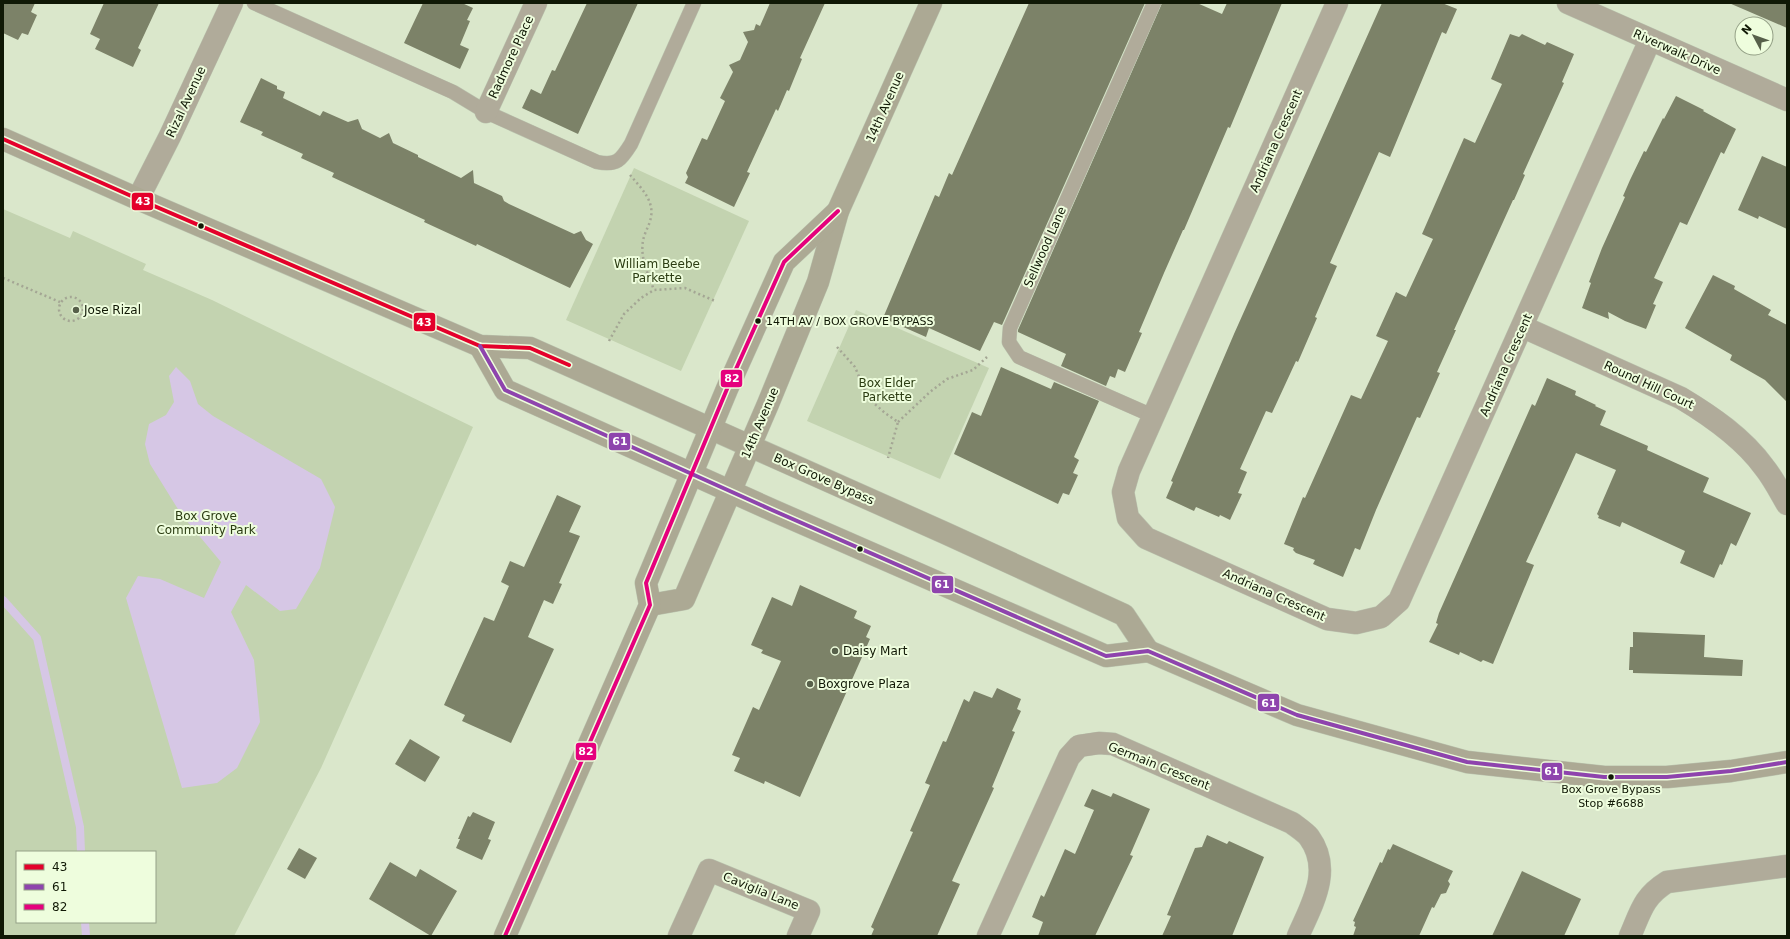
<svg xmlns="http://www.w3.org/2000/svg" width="1790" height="939" font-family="'DejaVu Sans',sans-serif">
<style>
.green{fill:#c3d3b0;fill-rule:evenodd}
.water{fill:#d6c7e5}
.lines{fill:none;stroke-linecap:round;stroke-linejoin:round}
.stream{stroke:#d6c7e5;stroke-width:8}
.building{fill:#7c8268}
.lane-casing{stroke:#bac3ae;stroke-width:15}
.street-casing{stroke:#bac3ae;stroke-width:23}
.secondary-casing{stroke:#bac3ae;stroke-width:23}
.path{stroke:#a4a694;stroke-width:2.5;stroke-dasharray:2 3;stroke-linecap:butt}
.lane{stroke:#b0ab9a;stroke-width:14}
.street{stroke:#b0ab9a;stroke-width:22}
.secondary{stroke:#aca994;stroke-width:22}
.bus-1-casing{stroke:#eefddd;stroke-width:7}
.bus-2-casing{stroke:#eefddd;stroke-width:7}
.bus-3-casing{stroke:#eefddd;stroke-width:7}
.bus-1{stroke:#e4002b;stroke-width:4}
.bus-2{stroke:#8e44ad;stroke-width:4}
.bus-3{stroke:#e5007d;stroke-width:4}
.bus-dot{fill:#101805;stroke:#eefddd;stroke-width:1.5}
.poi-dot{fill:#57604a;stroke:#eefddd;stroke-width:1.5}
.labels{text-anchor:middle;stroke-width:4;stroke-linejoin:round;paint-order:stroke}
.bus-label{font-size:11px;fill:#101805;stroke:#eefddd;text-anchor:start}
.street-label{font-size:12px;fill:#101805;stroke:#eefddd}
.park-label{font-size:12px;fill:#2b3c12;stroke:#eefddd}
.poi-label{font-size:12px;fill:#101805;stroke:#eefddd;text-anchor:start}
.line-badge{stroke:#eefddd;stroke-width:1.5}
.badge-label{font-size:11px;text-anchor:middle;font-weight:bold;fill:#fff}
</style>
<rect width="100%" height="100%" fill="#dae7cb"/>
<g class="green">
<polygon points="634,168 749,221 681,371 566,320"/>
<path d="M3,209L70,238L73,231L146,264L143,270L212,300L473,427L321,768L234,936H3ZM17,852H155V922H17Z"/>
<polygon points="856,310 989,368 940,479 807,421"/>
</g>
<polygon class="water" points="176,367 190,381 198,404 213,416 321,479 335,507 320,568 296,609 280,611 246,585 231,612 254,660 260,722 237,768 217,783 182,788 126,598 138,576 160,579 204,598 221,562 181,514 150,464 145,444 149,424 166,415 174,402 169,376"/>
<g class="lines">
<g class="stream">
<polyline points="3,600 37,638 80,827 81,852"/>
<polyline points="85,922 86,936"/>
</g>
</g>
<g class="building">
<polygon points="3,3 35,3 31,12 37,15 28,35 22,33 18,40 3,33"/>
<polygon points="104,3 159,3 138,48 141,50 133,67 95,49 100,39 90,34"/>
<polygon points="423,3 462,3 473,8 467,20 470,21 460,45 469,49 460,69 404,43"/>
<polygon points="587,3 638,3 578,134 522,108 531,89 541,94 552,70 555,71"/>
<polygon points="770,3 825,3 800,58 802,59 789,91 787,90 778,111 776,109 747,172 750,173 734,207 685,183 688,177 686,173 702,138 707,140 725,101 720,98 733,72 729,65 740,60 748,42 743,32 754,30 756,24 760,26"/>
<polygon points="1029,3 1145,3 1002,325 994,322 980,351 929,328 926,337 883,318 935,195 939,197 949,173 952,175"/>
<polygon points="1162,3 1197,3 1222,14 1227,3 1282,3 1230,128 1228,127 1184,230 1183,230 1164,273 1139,332 1142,333 1125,372 1118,369 1115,378 1110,376 1106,386 1061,366 1066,354 1018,332 1018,330"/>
<polygon points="1382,3 1442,3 1457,9 1446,34 1442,32 1390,157 1379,152 1330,263 1337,266 1315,317 1317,318 1298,362 1296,361 1272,413 1266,411 1240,469 1247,472 1238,493 1242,494 1230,520 1220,515 1219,517 1196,507 1194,511 1166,498 1173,482 1171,481 1234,334"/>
<polygon points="1729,3 1787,3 1787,28"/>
<polygon points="1510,34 1519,37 1522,34 1545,45 1547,42 1574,54 1562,82 1564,83 1523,174 1525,175 1514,200 1513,200 1454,330 1456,330 1437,372 1440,373 1420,418 1417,417 1376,510 1360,550 1355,548 1343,577 1313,564 1315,560 1296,553 1293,550 1294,548 1284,544 1303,497 1305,498 1351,395 1361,399 1388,341 1376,336 1396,292 1406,297 1433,239 1422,234 1464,138 1475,143 1502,84 1491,79"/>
<polygon points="261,78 277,86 277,89 285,92 283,98 320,116 323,111 348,122 358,119 362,129 380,138 389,133 393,143 418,155 418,157 461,178 473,170 474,183 502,196 504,201 509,204 574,234 581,231 586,240 593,244 570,288 477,244 476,246 424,222 425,220 332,177 334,173 301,158 303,154 261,135 263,132 240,122"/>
<polygon points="1676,96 1704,110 1703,111 1736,129 1724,154 1721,152 1687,225 1680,222 1654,278 1663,282 1653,304 1656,305 1646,329 1625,321 1608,312 1609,319 1582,308 1591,283 1589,282 1602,248 1625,197 1623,196 1630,180 1644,151 1646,152 1663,118 1664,119"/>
<polygon points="1762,156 1787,167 1787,229 1759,216 1758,219 1738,210"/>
<polygon points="1713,275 1735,286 1734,289 1771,310 1768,315 1787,325 1787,402 1765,380 1730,360 1732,355 1685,328"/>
<polygon points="1001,367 1051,389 1054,382 1099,401 1074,457 1079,460 1073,473 1078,475 1069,495 1063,493 1058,504 954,454 972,412 981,416"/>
<polygon points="1547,378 1576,391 1575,395 1596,405 1595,406 1606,411 1600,425 1648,446 1647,450 1709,478 1703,492 1751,513 1736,546 1731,543 1722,565 1720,564 1714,578 1680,563 1685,551 1622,522 1620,527 1598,518 1599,516 1597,514 1616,470 1576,453 1526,562 1534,565 1493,664 1483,660 1481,662 1460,652 1459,655 1429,642 1438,624 1436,623 1439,613 1532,404 1535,406"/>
<polygon points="557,495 581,506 569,532 580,536 559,583 562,584 553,604 544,600 528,637 554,649 511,743 462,721 465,715 444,705 484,617 494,621 509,586 501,582 510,561 524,567"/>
<polygon points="800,585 857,611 854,618 871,626 866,637 870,639 800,797 765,781 764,784 734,771 740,758 732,755 753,707 759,710 781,661 761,653 763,650 751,645 772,597 792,606"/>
<polygon points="1633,632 1705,635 1704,657 1743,660 1742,676 1633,673 1633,670 1629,670 1630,647 1633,647"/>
<polygon points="997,688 1021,699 1017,709 1021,711 1012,731 1015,732 992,787 994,788 952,881 960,884 937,936 871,936 874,929 871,927 913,832 910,831 930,785 925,783 943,741 946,742 964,699 969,702 974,691 992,698"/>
<polygon points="410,739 440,757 425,782 395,764"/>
<polygon points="1092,789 1111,797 1113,793 1150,809 1130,855 1133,856 1095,936 1038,936 1043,922 1032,917 1041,895 1044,897 1065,849 1075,854 1094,810 1084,806"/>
<polygon points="473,812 495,822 488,839 491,840 482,860 456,848 460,839 458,839 468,816 470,817"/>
<polygon points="1207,835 1227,844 1229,841 1264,857 1232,936 1162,936 1171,916 1167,915 1195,848 1202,847"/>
<polygon points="1393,844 1453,871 1448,881 1450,884 1446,893 1441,894 1434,908 1432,907 1419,936 1353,936 1356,927 1354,926 1355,922 1353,921 1380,862 1382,863 1388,849 1390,850"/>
<polygon points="299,848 317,858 305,879 287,869"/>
<polygon points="390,862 416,877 420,869 457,891 431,936 369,899"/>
<polygon points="1522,871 1581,899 1564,936 1492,936"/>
</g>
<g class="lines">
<defs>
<g id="lane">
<path d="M254,3L453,92L486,112L597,162C617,166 621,160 631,144L694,3"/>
<polyline points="1153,416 1019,357 1009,342 1010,328 1154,3"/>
</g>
<g id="street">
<polyline points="1337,3 1129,471 1123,492 1128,518 1146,538 1327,619 1356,623 1381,617 1399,601 1650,40"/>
<polyline points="1568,3 1787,100"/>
<polyline points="486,112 536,3"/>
<polyline points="138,199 170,136 232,3"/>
<path d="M1523,327L1681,398C1711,416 1743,438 1764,467C1773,478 1780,492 1787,504"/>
<polyline points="679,936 709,870 809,911 798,936"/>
<path d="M988,936L1069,757L1079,746L1099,743L1113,744L1292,823C1297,827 1305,832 1309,837C1333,870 1312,904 1298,936"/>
<path d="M1630,936C1641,911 1643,897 1667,882L1787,866"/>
</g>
<g id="secondary">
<polyline points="3,139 138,199 480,346 530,348 945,533 1124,615 1148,651"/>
<polyline points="480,346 505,390 772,510 1106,656 1148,651 1297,715 1467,762 1604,777 1667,777 1731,771 1787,762"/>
<polyline points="650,605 684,599 768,404 818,282 838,211 931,3"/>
<polyline points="505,936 650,605 646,583 727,389 784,262 838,211"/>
</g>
</defs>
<use href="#lane" class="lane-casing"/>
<use href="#street" class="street-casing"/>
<use href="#secondary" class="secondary-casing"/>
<g class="path">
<path d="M630,175C642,189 656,202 650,221C648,228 644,234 643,241C640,258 648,274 654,290"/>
<polyline points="3,278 60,302"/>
<circle cx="71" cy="309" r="12"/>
<polyline points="609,341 624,314 641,298 654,290 685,288 715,301"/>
<polyline points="837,347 855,367 868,398 885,413 898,422 888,458"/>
<polyline points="898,422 930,392 947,379 973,370 987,357"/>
</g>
<use href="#lane" class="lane"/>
<use href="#street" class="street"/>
<use href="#secondary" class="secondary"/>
<defs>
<polyline id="bus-1" points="3,139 138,199 480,346 530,348 569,365"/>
<polyline id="bus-2" points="480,346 505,390 772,510 1106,656 1148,651 1297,715 1467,762 1604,777 1667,777 1731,771 1787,762"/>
<polyline id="bus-3" points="505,936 650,605 646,583 727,389 784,262 838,211"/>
</defs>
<use href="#bus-1" class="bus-1-casing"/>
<use href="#bus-2" class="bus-2-casing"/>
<use href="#bus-3" class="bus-3-casing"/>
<use href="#bus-1" class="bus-1"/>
<use href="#bus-2" class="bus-2"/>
<use href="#bus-3" class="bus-3"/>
</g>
<g class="bus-dot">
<circle cx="201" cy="226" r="3.5"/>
<circle cx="758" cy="321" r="3.5"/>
<circle cx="860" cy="549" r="3.5"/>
<circle cx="1611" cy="777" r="3.5"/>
</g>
<g class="poi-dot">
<circle cx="76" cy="310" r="4"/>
<circle cx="835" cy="651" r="4"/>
<circle cx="810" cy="684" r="4"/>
</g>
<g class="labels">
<g class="bus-label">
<text x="766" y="325">14TH AV / BOX GROVE BYPASS</text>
<text x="1611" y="793" text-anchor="middle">Box Grove Bypass<tspan x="1611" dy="14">Stop #6688</tspan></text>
</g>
<g class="street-label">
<text transform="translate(1677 52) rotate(24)" y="4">Riverwalk Drive</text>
<text transform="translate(511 57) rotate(-65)" y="4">Radmore Place</text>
<text transform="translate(186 102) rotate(-65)" y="4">Rizal Avenue</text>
<text transform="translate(885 107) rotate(-66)" y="4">14th Avenue</text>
<text transform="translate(1276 141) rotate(-66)" y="4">Andriana Crescent</text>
<text transform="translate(1045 247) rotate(-66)" y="4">Sellwood Lane</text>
<text transform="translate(1506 365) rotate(-66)" y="4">Andriana Crescent</text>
<text transform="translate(1649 385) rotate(25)" y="4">Round Hill Court</text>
<text transform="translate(760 423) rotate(-67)" y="4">14th Avenue</text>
<text transform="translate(824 479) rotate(24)" y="4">Box Grove Bypass</text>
<text transform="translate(1274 595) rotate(24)" y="4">Andriana Crescent</text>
<text transform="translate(1159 766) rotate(22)" y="4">Germain Crescent</text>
<text transform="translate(761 891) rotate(22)" y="4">Caviglia Lane</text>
</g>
<g class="park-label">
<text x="657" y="268">William Beebe<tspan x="657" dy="14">Parkette</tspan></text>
<text x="887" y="387">Box Elder<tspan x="887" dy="14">Parkette</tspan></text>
<text x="206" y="520">Box Grove<tspan x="206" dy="14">Community Park</tspan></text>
</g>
<g class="poi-label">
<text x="84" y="314">Jose Rizal</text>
<text x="843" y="655">Daisy Mart</text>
<text x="818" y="688">Boxgrove Plaza</text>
</g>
</g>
<g class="line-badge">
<rect x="131" y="192" width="23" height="19" rx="4" fill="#e4002b"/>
<rect x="413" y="312" width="23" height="20" rx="4" fill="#e4002b"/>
<rect x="720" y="369" width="23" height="19" rx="4" fill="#e5007d"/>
<rect x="608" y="432" width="23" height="19" rx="4" fill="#8e44ad"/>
<rect x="931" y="575" width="23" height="19" rx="4" fill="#8e44ad"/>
<rect x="1257" y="693" width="23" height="19" rx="4" fill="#8e44ad"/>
<rect x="575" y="742" width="22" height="19" rx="4" fill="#e5007d"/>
<rect x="1541" y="762" width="22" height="19" rx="4" fill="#8e44ad"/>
</g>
<g class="badge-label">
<text x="143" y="205">43</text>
<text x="424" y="326">43</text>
<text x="732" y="382">82</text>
<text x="620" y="445">61</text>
<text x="942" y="588">61</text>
<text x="1269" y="707">61</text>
<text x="586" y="755">82</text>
<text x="1552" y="775">61</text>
</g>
<rect width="1790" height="939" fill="none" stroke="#101805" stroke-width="8"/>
<rect x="16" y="851" width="140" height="72" fill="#eefddd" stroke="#95a187"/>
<rect x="24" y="864" width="20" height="6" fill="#e4002b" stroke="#95a187"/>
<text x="52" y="871" font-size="12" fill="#101805">43</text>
<rect x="24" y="884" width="20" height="6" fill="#8e44ad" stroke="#95a187"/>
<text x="52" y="891" font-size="12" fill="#101805">61</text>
<rect x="24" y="904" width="20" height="6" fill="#e5007d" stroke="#95a187"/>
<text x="52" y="911" font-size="12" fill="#101805">82</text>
<g transform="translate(1754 36) rotate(311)"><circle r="19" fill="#eefddd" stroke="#95a187"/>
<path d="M0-3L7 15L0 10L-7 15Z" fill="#57604a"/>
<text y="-6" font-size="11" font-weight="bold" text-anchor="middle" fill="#101805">N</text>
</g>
</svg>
